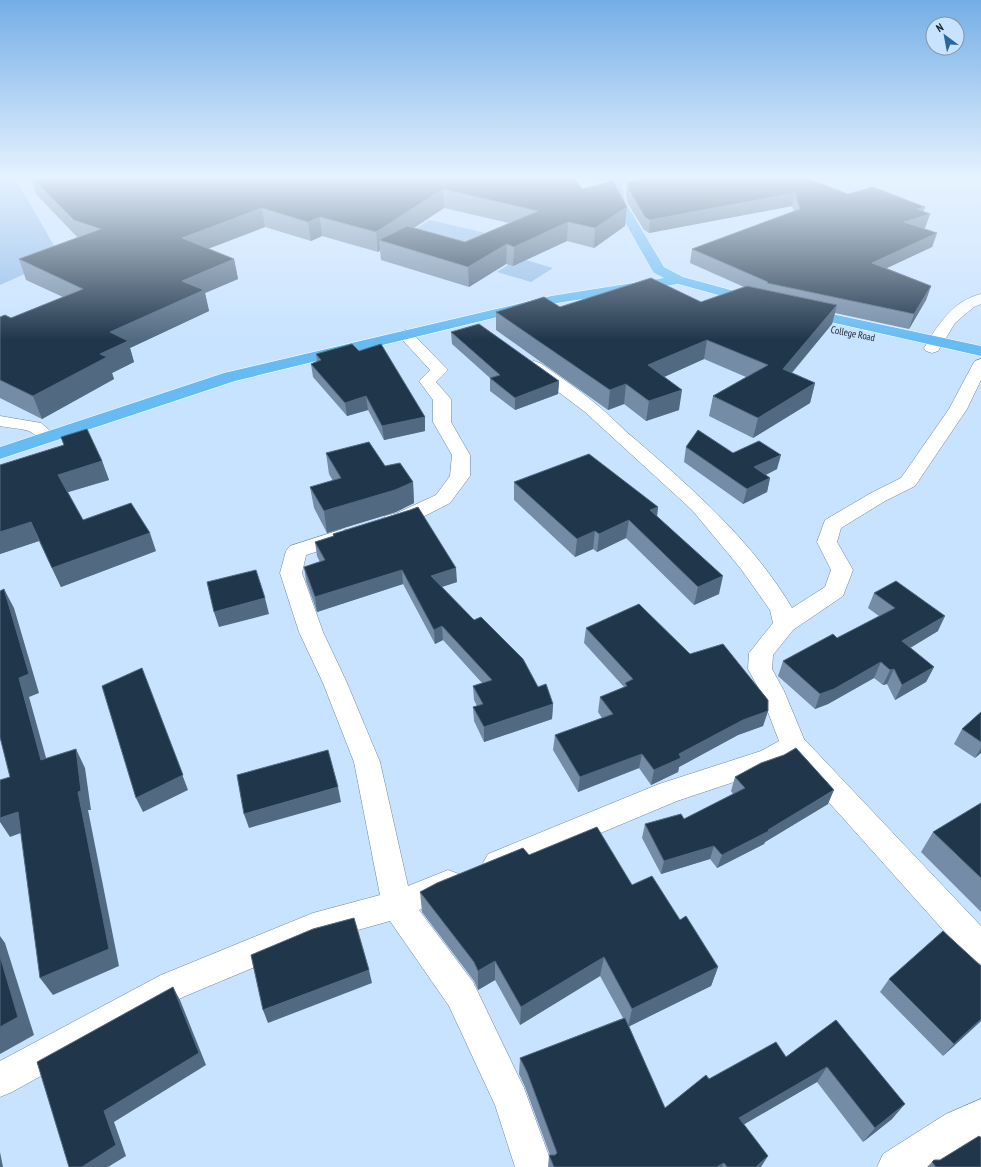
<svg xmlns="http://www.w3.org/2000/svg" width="981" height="1167" font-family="'PT Sans Narrow',sans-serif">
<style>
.green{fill:#92bce7}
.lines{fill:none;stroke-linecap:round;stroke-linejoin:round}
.street-casing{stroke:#6f87a0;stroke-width:1}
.primary-casing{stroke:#fff;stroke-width:1}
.street{fill:#fff;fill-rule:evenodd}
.primary{fill:#66bbf3;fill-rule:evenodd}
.wall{fill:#748ca5;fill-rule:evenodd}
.shaded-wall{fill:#526a81}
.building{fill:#20364b;stroke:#526a81}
.labels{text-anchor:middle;stroke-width:4;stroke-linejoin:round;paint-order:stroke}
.far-street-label{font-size:10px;fill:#18222c;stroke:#c8e3ff}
</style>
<rect width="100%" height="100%" fill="#c8e3ff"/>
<g class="green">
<polygon points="0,176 6,176 20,186 61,258 0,285"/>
<polygon points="430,220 507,238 468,248 408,233"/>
<polygon points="519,258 553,268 531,282 497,272"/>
</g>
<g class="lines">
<defs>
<g id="street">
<path d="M981,294V304L974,307L955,323L938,351L932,353L926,351L924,348C938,325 952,301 981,294Z"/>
<polygon points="406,330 411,332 448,370 436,382 451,399 451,422 470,455 470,476 450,503 411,523 392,527 385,526 382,521 385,516 397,513 436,495 450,476 452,455 433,422 433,400 419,381 430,370 398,335 401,332"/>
<path d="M981,359V380L967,409L915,486L885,501L841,528L837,542L853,570L843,596L793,630L773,655L772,669L784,691L804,739L981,926V964L970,960L791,760L779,767L677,801L498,876L488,872L483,863L488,854L659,784L761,751L779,741L760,691L748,669L749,653L773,623L770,610L741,569L692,510L585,412L528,369L526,366L528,363L534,361L540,363C559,376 578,389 596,404C610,415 622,429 636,440C693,489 754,543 792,608L825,587L831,570L817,542L825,520L871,493L901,478L949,409L973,364L975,361Z"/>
<path d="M0,416L41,423L57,437L54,441C39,445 40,436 29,431C20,428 9,428 0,426Z"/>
<polygon points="343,529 350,531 353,536 350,541 306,555 302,573 323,632 347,683 380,762 408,886 448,870 459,874 463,884 459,894 419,910 473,982 524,1088 553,1167 515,1167 495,1105 449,1006 390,921 315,942 183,997 12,1092 0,1097 0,1061 161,975 313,913 380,895 354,762 323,683 299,632 280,573 286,551 290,546"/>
<polygon points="981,1099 981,1136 930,1167 877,1167 883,1154 946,1114"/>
</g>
<g id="primary">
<polygon points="586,176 637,176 630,180 621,183 626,203 664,267 683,277 760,298 762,301 760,304 755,305 678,284 551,304 235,381 0,459 0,447 224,373 551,296 664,278 654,273 652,270 614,203 609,183 593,180"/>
<polygon points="804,308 981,346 981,356 799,315 797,312 799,309"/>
</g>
</defs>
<use href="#street" class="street-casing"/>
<use href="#primary" class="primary-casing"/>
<use href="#street" class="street"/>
<use href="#primary" class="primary"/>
</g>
<g class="wall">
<path d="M30,176L582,189L625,226L594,248L567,241L513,266L506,264L469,287L381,260L380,250L378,252L322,236L311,241L265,227L208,249L234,259L238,279L205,293L209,311L130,348L134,362L112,373L114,379L42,419L0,398V317L11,318L63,297L26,280L19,259L78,238L36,194ZM444,208L509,223L465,242L414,228Z"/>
<polygon points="627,182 848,194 925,207 923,212 930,214 925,228 922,228 937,233 932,247 886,268 931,286 926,300 909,329 835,313 832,324 792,373 815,383 810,403 753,438 709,416 713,396 746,377 704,359 664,377 679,410 646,421 624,404 608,410 496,330 496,312 560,307 701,302 744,287 690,263 692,249 794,211 792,206 649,233 644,230 627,202 626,195"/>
<polygon points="451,332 559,381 558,394 515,410 490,391 490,378 452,344"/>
<polygon points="316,354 425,431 384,440 368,410 347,416 313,377 311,364 317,361"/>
<polygon points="61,437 102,461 109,480 68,492 83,520 156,551 61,587 39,541 0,554 0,465 64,445"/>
<polygon points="686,447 733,453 777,469 766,475 770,478 767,492 743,504 684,462"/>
<polygon points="326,453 385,466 413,482 414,503 396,512 327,533 314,508 310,487 333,481 329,474"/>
<polygon points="514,482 658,507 657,516 719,594 694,605 626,538 597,552 593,549 575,557 514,500"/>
<polygon points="333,534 457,582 442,587 538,687 553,704 552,719 484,742 474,721 473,707 477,706 474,700 473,686 482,683 443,640 435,644 403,584 317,612 306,581 304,567 320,562 317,556 315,542 333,536"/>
<polygon points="874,593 938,631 910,648 934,667 926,682 895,700 887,684 883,685 874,678 828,704 815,709 778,676 783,661 837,638 879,616 868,608"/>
<polygon points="586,628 690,654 768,711 763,726 738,735 679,767 678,772 651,785 639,768 578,792 553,750 555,735 602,718 598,712 600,697 624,687 584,643"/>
<polygon points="981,712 981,753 975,758 954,744 962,729"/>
<polygon points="735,777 828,804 765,842 764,844 717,868 710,859 661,874 642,838 645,824 684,819 733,794 731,791"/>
<polygon points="981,803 981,912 921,852 933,832"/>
<polygon points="529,855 632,885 680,920 718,967 711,986 629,1026 665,1108 709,1079 786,1057 836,1020 892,1119 863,1142 817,1082 744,1124 761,1167 548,1167 549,1155 550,1155 525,1087 519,1074 520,1058 623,1018 600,976 520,1025 495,980 478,990 474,981 422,912 420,892"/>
<polygon points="981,966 981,1021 943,1056 880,992 889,979"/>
<polygon points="940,1160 981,1167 927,1167 932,1162"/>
</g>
<g class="shaded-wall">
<polygon points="443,189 444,208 391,243 379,240 380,250 378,252 376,232"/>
<polygon points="795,193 792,206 649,233 650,220"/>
<polygon points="627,207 625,226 594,248 595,228"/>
<polygon points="925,207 921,217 930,214 925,228 900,236 904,222 917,209"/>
<polygon points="262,208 265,227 186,257 182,238"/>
<polygon points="320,217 322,236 311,241 308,222"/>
<polygon points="568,222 567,241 513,266 514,247"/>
<polygon points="937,233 932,247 868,277 872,263"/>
<polygon points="507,244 506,264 469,287 468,267"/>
<polygon points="234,259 238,279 205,293 209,311 130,348 134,362 112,373 114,379 42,419 33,396 100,354 110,332 182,281"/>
<polygon points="931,286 926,300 909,329 914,314"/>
<polygon points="837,305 832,324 778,389 783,369"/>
<polygon points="707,340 704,359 646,385 648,365"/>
<polygon points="559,381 558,394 515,410 515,398"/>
<polygon points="815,383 810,403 753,438 758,418"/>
<polygon points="626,384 624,404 608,410 610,390"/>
<polygon points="682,390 679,410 646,421 649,401"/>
<polygon points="366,396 368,410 347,416 345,403"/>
<polygon points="425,417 425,431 384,440 382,426"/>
<polygon points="781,455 777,469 751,482 754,467"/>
<polygon points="102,461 109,480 65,493 58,475"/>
<polygon points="770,478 767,492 743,504 747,489"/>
<polygon points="413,482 414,503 396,512 327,533 324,511"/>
<polygon points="658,507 656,525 650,510"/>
<polygon points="629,520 626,538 597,552 599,534"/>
<polygon points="31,522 39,541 0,554 0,532"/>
<polygon points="595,531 593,549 575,557 577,539"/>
<polygon points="150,533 156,551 61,587 52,568"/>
<polygon points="456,568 457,582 432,590 431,576"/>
<polygon points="402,570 403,584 317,612 315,597"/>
<polygon points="723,576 719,594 694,605 698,587"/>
<polygon points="4,589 14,608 39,693 29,697 52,779 41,760 19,678"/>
<polygon points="265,598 269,614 219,627 214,612"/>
<polygon points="945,616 938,631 895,657 902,641"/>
<polygon points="442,626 443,640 435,644 434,630"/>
<polygon points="881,662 874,678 828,704 815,709 820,694"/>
<polygon points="934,667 926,682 895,700 902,685"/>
<polygon points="894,669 887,684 883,685 890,670"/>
<polygon points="148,684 188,790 143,812 136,798"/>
<polygon points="553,704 552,719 484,742 484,727"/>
<polygon points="768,711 763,726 738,735 679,767 678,772 651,785 654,770 679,754 743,720"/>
<polygon points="981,748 981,753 975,758"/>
<polygon points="76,749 85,768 91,810 88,810 119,966 53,995 40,978 78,792"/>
<polygon points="642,754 639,768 578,792 580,777"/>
<polygon points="338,787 341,802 249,828 244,814"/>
<polygon points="834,790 828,804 765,842 764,844 717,868 722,855 768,830"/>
<polygon points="18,812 29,830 10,837 0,822 0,818"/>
<polygon points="714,846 710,859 661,874 664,861"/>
<polygon points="0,936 5,943 34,1035 0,1054"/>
<polygon points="604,957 600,976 520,1025 521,1007"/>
<polygon points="495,961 495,980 478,990 478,971"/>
<polygon points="718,967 711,986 628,1027 632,1009"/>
<polygon points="369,970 372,983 268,1023 263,1010"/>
<polygon points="173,987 180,1000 206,1065 114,1122 126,1156 108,1167 82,1167 104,1111"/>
<polygon points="981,1019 981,1021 943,1056 954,1044"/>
<polygon points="827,1067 817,1082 731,1132 739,1118"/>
<polygon points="905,1104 892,1119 863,1142 875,1128"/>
<polygon points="0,1152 3,1167 0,1167"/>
<polygon points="768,1156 761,1167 756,1167"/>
<polygon points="724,1163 722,1167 716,1167"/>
</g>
<g class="building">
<polygon points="30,176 573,176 582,189 613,181 627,207 595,228 568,222 514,247 507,244 468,267 379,240 407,226 465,242 538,211 443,189 376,232 320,217 308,222 262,208 182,238 234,259 182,281 204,290 110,332 128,341 100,354 107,357 33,396 0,380 0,317 5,315 11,318 83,289 19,259 101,229 74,220"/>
<polygon points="649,176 801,176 848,194 873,187 925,207 917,209 930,214 904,222 937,233 872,263 931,286 914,314 767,283 768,282 692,249 800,209 795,193 650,220 645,217 629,190 627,182"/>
<polygon points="651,278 701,302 747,286 837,305 783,369 815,383 758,418 713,396 768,365 707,340 648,365 682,390 649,401 626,384 610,390 496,312 544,297 560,307"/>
<polygon points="479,324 559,381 515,398 490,378 500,375 451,332"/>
<polygon points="352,344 359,351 381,344 425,417 382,426 366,396 345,403 311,364 321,360 316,354"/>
<polygon points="87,429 102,461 58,475 83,520 131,503 150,533 52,568 31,522 0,532 0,465 64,445 61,437"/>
<polygon points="698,430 733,453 759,441 781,455 754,467 770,478 747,489 686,447"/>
<polygon points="369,442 385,466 400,463 413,482 395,490 324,511 310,487 341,478 326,453"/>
<polygon points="589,454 658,507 650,510 723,576 698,587 629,520 599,534 595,531 577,539 514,482"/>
<polygon points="418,507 456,568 431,576 474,620 481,617 523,659 538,687 546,684 553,704 484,727 473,707 483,704 473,686 492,680 442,626 434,630 402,570 315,597 304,567 325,560 315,542 334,536 333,534 410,510"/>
<polygon points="256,570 265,598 214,612 207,582"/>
<polygon points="896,581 945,616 902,641 934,667 902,685 894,669 890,670 881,662 834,689 820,694 783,661 833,634 837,638 895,608 874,593"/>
<polygon points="4,589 29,674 19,678 41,760 76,749 81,791 78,792 109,949 40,978 18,812 0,818 0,780 10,777 0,737 0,591"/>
<polygon points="639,604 690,654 723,644 768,700 768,711 743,720 679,754 681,758 654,770 642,754 580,777 555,735 613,714 600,697 627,686 625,683 633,679 586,628"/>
<polygon points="142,668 183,775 136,798 102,686"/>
<polygon points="981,712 981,742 962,729"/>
<polygon points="796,748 834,790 768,830 769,831 722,855 714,846 664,861 645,824 681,814 684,819 745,788 735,777 761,763 784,755"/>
<polygon points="328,750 338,787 244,814 237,775"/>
<polygon points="981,803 981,878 933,832"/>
<polygon points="597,827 632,885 652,876 680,920 686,916 718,967 632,1009 604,957 521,1007 495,961 478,971 474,962 420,892 437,883 523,848 529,855"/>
<polygon points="354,918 369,970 263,1010 251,955 313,929"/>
<polygon points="943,931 981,966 981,1019 954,1044 889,979"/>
<polygon points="0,956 18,1017 0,1027"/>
<polygon points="173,987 199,1053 104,1111 116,1145 82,1167 69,1167 37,1062"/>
<polygon points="625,1018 665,1108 706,1075 709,1079 776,1042 786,1057 836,1020 905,1104 875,1128 827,1067 739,1118 768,1156 756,1167 727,1167 724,1163 716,1167 554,1167 549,1155 555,1155 557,1153 527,1072 520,1058"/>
<polygon points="979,1136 981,1138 981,1167 936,1167 932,1162 934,1160 940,1160"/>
</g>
<linearGradient id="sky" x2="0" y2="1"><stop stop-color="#74aee6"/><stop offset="0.52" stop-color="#e6f2ff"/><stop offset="1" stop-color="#e6f2ff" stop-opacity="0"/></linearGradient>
<rect width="981" height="340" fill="url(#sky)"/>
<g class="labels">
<g class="far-street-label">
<text transform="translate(853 333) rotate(11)" y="4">College Road</text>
</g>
</g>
<g transform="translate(945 36) rotate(328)"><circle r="19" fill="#c8e3ff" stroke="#8296ab"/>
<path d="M0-3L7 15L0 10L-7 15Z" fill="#2a679e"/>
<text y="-6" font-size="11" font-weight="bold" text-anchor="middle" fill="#18222c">N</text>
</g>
</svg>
